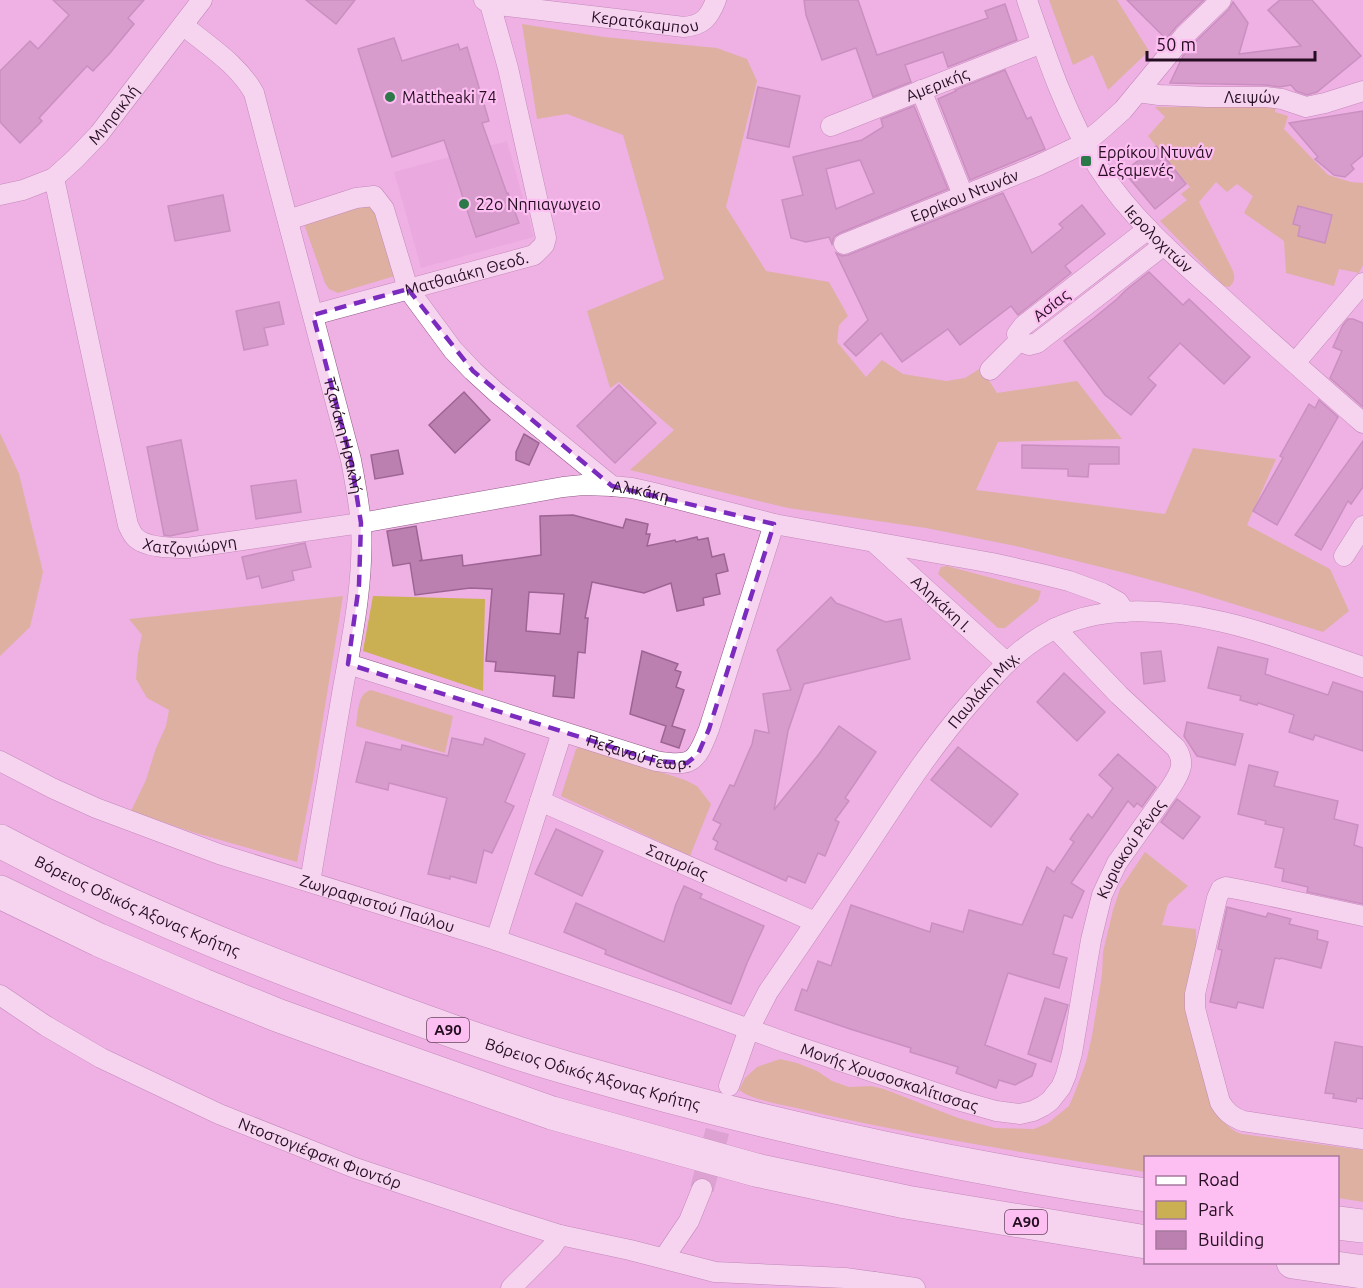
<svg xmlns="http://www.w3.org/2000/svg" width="1363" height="1288" font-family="Ubuntu,sans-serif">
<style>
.built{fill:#e6a3da}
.green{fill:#caaf53}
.building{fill:#bb80b0;stroke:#9d6493;stroke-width:1.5;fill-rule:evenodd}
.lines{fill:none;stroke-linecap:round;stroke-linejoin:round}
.tertiary-tunnel{stroke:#c790bd;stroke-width:24;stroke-dasharray:24 12;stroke-linecap:butt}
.minor-casing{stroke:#8f5886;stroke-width:21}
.motorway-casing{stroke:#8f5886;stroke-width:34}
.minor{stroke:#fff;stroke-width:20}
.motorway{stroke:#fff;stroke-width:33}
.marked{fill:none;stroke:#7b2cbf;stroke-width:4.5;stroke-dasharray:12 8;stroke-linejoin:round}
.poi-dot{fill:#2b7949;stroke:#fdbef1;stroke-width:2}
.labels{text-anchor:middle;stroke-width:4.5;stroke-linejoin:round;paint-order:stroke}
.shield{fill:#fdbef1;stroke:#66435f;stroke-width:1.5}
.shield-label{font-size:15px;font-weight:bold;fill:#250e21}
.street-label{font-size:16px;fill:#250e21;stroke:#fdbef1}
.poi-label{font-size:16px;fill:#250e21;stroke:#fdbef1;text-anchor:start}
</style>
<rect width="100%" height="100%" fill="#efb1e4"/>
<polygon class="built" points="507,141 534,237 421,268 394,172"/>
<g class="green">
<polygon points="1049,0 1117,0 1149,51 1108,90 1093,55 1073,65"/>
<polygon points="522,24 604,37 717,48 747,59 757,81 726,207 766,271 829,282 848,316 839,325 837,342 866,377 882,360 903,374 946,381 965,378 981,368 997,393 1077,381 1122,439 998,442 976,490 1165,514 1193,448 1276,459 1247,525 1330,569 1349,611 1323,632 1195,592 1125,573 1020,547 926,528 788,508 630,470 674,430 619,382 610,388 587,311 664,279 623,135 567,114 537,119"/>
<path d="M1276,106L1275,112L1288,116L1284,129L1328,175L1351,182L1363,183V265L1359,273L1339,269L1334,286L1286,273L1284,241L1244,213L1253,196L1237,184L1227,192L1216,182L1199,202L1233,271C1235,278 1235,282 1229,287L1224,286L1160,221L1187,200L1181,194L1190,187L1148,136L1165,117L1155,107Z"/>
<polygon points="364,204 373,208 398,275 338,293 329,289 325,283 304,224"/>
<polygon points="0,433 19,474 43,572 30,627 0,656"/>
<polygon points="947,566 1041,591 1038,601 1005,628 998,628 938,574 941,567"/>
<polygon points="343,596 313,780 297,862 192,832 131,811 146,780 156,748 166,726 169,710 147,698 136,679 138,653 142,635 129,619"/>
<polygon points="373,596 485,599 483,691 363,651"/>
<path d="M371,690L453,716L445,753L356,726C358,714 357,693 371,690Z"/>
<polygon points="581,746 685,780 697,786 711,804 690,856 561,796 576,749"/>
<path d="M1145,852L1188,886L1168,904L1162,925L1196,929V949L1215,1107C1222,1119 1228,1130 1242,1134L1363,1150V1202L1338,1198V1158H1146L1145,1172C1033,1154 920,1137 809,1111C790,1106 753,1101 739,1090L745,1078L757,1067L780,1059L797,1063L817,1071L832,1081L849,1087L871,1086L884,1089L958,1118L995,1128L1034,1129L1048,1123L1069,1106L1075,1092L1086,1062L1092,1036L1102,975L1103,952L1113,910L1120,889Z"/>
</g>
<g class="building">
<polygon points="53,0 144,0 128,18 134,24 110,53 93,71 87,66 39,118 42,121 20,143 0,122 0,71 30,41 38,49 69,15"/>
<polygon points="306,0 355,0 336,24"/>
<polygon points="804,0 858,0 877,55 988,18 985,11 1005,4 1017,40 948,67 943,52 905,65 911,82 873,97 856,48 822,60 806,15"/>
<polygon points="1127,0 1204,0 1176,27 1166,39"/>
<polygon points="1280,0 1312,0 1361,56 1317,92 1307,95 1296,91 1291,85 1279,87 1266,85 1170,83 1183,56 1193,44 1229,9 1233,2 1248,23 1239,54 1301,46 1268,10"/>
<polygon points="394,38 402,61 458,44 460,50 467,47 489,121 482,123 507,194 508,193 519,223 476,237 444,140 392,157 358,49"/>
<polygon points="1005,70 1027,119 1031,117 1045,149 970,180 938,99 956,91 955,90"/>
<polygon points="758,87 800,96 789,147 747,138"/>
<path d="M914,106L948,189L840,233L834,237L832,244L829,237L806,242L791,238L782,200L803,195L793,157L862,140L883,127L881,119ZM860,160L874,193L836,209L826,169Z"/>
<polygon points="1363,111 1363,155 1351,165 1354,169 1345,177 1334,175 1315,159 1318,157 1289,123"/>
<polygon points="1156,146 1186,184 1155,209 1124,172"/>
<polygon points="1003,193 1032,253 1063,228 1059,224 1082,205 1105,234 1065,266 1071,273 1018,315 1011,306 960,345 948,329 902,362 881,333 856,356 844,344 868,320 836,253 842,256 848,255"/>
<polygon points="223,195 230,231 175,241 168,206"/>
<polygon points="1298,206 1332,215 1325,243 1298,236 1300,226 1293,224"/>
<polygon points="1149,272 1183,305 1189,299 1250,357 1224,384 1180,343 1148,378 1156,385 1131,415 1105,395 1064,341 1094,318 1117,299 1126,290"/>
<polygon points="279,302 284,324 264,328 268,345 244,350 236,311"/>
<polygon points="1348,319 1353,319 1363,323 1363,407 1330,378 1342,351 1333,347 1343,325"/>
<polygon points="619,385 656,423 615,463 577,426"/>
<polygon points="464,392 490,420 455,453 429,425"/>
<polygon points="1319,400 1338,417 1277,525 1253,511 1283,458 1280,456 1309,404 1315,408"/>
<polygon points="524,434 539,443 529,465 516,460 516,452"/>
<polygon points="181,440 198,530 170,536 164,535 147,447"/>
<polygon points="1363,441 1363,487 1351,504 1348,501 1321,550 1295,535"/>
<polygon points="1022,445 1119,447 1119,464 1089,464 1088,477 1068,476 1068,469 1022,468"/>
<polygon points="398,450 403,474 375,479 371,455"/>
<polygon points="296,480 301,512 256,519 251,486"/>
<path d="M573,515L623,528L626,519L648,524L646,534H650L647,546L675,540L676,542L697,537L698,540L708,538L712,557L724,554L728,571L716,574L720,594L703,598L704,605L677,611L671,583L644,593L592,582L585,618H588L585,653L578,652L574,698L553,696L555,676L495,671L496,662L486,661L492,589L470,588L415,595L410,563L393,566L387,531L416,526L422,560L419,561L462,555L463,566L541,555L540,516ZM529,592L564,594L560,634L526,631Z"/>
<polygon points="305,543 311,567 292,571 294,580 262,588 259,576 247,579 242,557"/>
<polygon points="831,597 836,603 886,622 901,619 910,659 804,684 788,731 774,810 819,754 839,726 876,752 845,798 849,801 835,820 839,822 825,856 818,853 805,883 788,876 786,881 715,849 718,842 713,839 721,824 713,820 730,785 734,786 752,744 755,730 769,733 763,694 791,690 777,650"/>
<polygon points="1218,647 1268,659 1265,674 1328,695 1333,682 1363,692 1363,751 1315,735 1313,740 1289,732 1294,715 1258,703 1257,705 1240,700 1241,696 1208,688"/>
<polygon points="642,651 678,664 675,670 681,672 676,687 684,690 672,726 685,730 679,748 661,742 666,726 630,714"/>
<polygon points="1161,651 1165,681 1144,684 1141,653"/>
<polygon points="1064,673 1105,712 1077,741 1037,702"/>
<polygon points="1187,722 1243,734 1235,765 1197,756 1184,736"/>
<polygon points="452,738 483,745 485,738 525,754 505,802 514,806 492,853 484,850 476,883 450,876 450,879 428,874 447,798 389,783 388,790 356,782 366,742 401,750 402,745 448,756"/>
<polygon points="958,747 1018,794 991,827 931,780"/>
<polygon points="1118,754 1156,787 1142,807 1137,803 1134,807 1128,801 1071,883 1084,891 1072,918 1064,915 1053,954 1067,958 1059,988 1008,973 985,1045 1036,1064 1032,1076 1015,1085 999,1080 996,1088 956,1073 958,1067 910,1052 911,1048 850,1029 795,1010 802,989 807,991 818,961 831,966 851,905 930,932 932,923 963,932 969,910 1022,925 1047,867 1054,872 1074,842 1070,839 1088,814 1092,818 1113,788 1099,775"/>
<polygon points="1249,765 1278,772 1274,786 1338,801 1334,819 1358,825 1354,845 1363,848 1363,904 1307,892 1308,887 1282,881 1284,869 1275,867 1284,828 1265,824 1266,821 1238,814"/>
<polygon points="1177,799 1200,817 1183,839 1161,822"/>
<polygon points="556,829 603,851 582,896 535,874"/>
<polygon points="684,886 702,894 700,898 764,926 747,963 731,1004 605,954 606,950 564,932 576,903 664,942 676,904"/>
<polygon points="1227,907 1266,917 1268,913 1291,919 1289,924 1318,931 1317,939 1328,942 1321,968 1281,958 1280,959 1275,958 1263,1008 1238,1002 1236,1008 1210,1002 1222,950 1218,949"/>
<polygon points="1045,998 1068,1005 1051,1062 1028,1054"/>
<polygon points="1335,1042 1363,1047 1363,1099 1357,1098 1356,1102 1333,1098 1334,1094 1325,1093"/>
</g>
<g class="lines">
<polyline class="tertiary-tunnel" points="702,1189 727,1095"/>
<defs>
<g id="minor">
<path id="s1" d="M1027,0C1047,58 1066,115 1098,167C1130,217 1176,257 1220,296C1267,339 1315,381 1363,423"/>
<path id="s2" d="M490,4L684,27C703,25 709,18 716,0"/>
<path id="s3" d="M183,25C208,46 238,64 254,93L351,460C355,481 359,503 361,524C364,579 353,634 343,688C332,753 321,818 310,882"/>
<polyline points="921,90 963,195"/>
<path id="s4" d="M1138,92L1159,95L1207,97H1266L1282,99L1306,107L1325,103L1363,91"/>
<path id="s5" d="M831,126L1042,43"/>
<path id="s6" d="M54,178L128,525C130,529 132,534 135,537C145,548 173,548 187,548L361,523L563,487L583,485L612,486"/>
<path id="s7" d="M0,195L23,190L54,178L75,159L99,134L202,0"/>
<path id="s8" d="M288,220L356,198L374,196L384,209L408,289L453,350L473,371L497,393L612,486L632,488L650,492L774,524L992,563L1041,574L1069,581L1102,593L1118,602L1125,612"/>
<polyline points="1148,229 1023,326 1017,334 1019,341 1029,345 1037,343 1164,245"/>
<path id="s9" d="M844,244L1037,166L1085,143L1103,128L1123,110L1184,36L1221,0"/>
<path id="s10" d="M313,315L534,255L544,245L546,238L508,68L490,4L484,0"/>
<polyline points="1295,363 1363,283"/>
<polyline points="990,370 1019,341"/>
<path id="s11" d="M875,543L1007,663"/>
<polyline points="1344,556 1363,526"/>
<path id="s12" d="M348,664L656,761C692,767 696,763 709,729L774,524"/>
<path id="s13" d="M0,761L52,788L96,808L219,854L496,940L672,1001L787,1043L957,1100L996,1111L1020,1114L1033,1111L1043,1106L1050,1101L1061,1087L1066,1075L1072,1053L1091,940L1102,895L1117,863L1171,787C1180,773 1186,763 1176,748L1119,695L1055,628"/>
<path id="s14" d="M540,801L815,922"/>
<path d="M1363,916L1252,892L1226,887L1221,889L1217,898L1195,994V1008L1198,1020L1220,1102C1226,1112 1232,1117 1243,1121L1363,1139"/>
<polyline points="496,940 562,732"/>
<path id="s15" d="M0,995L46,1026L101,1058L219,1114L355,1168L509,1219L560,1235L630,1250L715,1272L845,1278L874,1282L873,1288"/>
<path id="s16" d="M729,1086L749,1029L768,992C804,939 840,887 875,834C905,788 935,743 971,702C986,685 1001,667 1018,653C1044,631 1074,617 1108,613C1196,603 1282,639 1363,667"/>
<polyline points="664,1258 689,1221 702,1189"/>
<polyline points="874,1282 915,1288"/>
<polyline points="511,1288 551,1248 560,1235"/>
</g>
<g id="motorway">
<path id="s17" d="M0,841C107,898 219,945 332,987C409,1016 487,1045 567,1068C755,1123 951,1166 1146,1195"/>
<polyline points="0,892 99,940 203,985 277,1015 365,1047 552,1113 756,1170 906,1202 1146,1242"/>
<polyline points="1338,1223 1363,1226"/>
<polyline points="1293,1262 1363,1272"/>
</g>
</defs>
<use href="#minor" class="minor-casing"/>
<use href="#motorway" class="motorway-casing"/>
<use href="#minor" class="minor"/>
<use href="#motorway" class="motorway"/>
</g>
<path d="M0 0H1363V1288H0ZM408,289L473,371L612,486L774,524L709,729L698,754L687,763L656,761L348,664L359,585L361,523L351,460L313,315Z" fill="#efb1e4" fill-opacity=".55" fill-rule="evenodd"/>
<path class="marked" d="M408,289L473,371L612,486L774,524L709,729L698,754L687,763L656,761L348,664L359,585L361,523L351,460L313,315Z"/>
<g class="poi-dot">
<circle cx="390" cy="97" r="6"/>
<rect x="1080" y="155" width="12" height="12" rx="3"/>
<circle cx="464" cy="204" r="6"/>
</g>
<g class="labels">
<g class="shield">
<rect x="427" y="1018" width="42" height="24" rx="4.5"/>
<rect x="1005" y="1210" width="42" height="24" rx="4.5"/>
</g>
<g class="shield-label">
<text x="448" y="1035">Α90</text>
<text x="1026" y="1227">Α90</text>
</g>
<g class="street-label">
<text dy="6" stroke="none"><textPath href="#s2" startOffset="156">Κερατόκαμπου</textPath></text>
<text dy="6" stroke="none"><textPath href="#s5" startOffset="114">Αμερικής</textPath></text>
<text dy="6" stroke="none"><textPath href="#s4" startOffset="114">Λειψών</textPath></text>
<text dy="6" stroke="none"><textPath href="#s7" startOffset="144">Μνησικλή</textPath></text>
<text dy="6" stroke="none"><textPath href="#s9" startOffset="130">Ερρίκου Ντυνάν</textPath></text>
<text dy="6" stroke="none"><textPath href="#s1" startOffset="276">Ιερολοχιτών</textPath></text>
<text dy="6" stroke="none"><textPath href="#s10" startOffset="159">Ματθαιάκη Θεοδ.</textPath></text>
<text transform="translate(1051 305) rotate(-38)" y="6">Ασίας</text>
<text dy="6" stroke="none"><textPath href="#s3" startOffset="453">Τζανάκη Ηρακλή</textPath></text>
<text dy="6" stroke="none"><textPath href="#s8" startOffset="504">Αλικάκη</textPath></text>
<text dy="6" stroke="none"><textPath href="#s6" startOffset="426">Χατζογιώργη</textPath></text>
<text dy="6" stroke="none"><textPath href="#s11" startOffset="90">Αληκάκη Ι.</textPath></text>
<text dy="6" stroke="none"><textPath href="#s16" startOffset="474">Παυλάκη Μιχ.</textPath></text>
<text dy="6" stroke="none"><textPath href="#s12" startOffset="304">Πεζανού Γεωρ.</textPath></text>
<text dy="6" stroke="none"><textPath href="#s13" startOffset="1383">Κυριακού Ρένας</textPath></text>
<text dy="6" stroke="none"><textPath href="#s14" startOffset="150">Σατυρίας</textPath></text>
<text dy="6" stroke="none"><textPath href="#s13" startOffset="404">Ζωγραφιστού Παύλου</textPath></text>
<text dy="6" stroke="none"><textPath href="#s17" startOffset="152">Βόρειος Οδικός Άξονας Κρήτης</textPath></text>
<text dy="6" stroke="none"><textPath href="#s17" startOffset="638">Βόρειος Οδικός Άξονας Κρήτης</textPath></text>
<text dy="6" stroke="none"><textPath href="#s13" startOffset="945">Μονής Χρυσοσκαλίτισσας</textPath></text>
<text dy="6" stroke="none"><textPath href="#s15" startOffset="358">Ντοστογιέφσκι Φιοντόρ</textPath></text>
</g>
<g class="poi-label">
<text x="402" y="103">Mattheaki 74</text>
<text x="1098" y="158">Ερρίκου Ντυνάν<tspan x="1098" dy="18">Δεξαμενές</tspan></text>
<text x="476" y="210">22ο Νηπιαγωγειο</text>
</g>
</g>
<rect x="1144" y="1156" width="195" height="108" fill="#fdbef1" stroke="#a7789e" stroke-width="1.5"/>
<rect x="1156" y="1176" width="30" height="9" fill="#ffffff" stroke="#a7789e" stroke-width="1.5"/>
<text x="1198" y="1186" font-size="18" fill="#250e21">Road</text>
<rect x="1156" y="1201" width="30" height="18" fill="#caaf53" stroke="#a7789e" stroke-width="1.5"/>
<text x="1198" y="1216" font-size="18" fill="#250e21">Park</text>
<rect x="1156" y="1231" width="30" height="18" fill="#bb80b0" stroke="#a7789e" stroke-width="1.5"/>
<text x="1198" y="1246" font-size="18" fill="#250e21">Building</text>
<path d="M1147 51v9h168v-9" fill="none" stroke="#250e21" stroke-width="3"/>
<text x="1156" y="51" font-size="18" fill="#250e21" stroke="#fdbef1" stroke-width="4.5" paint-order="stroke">50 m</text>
</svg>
